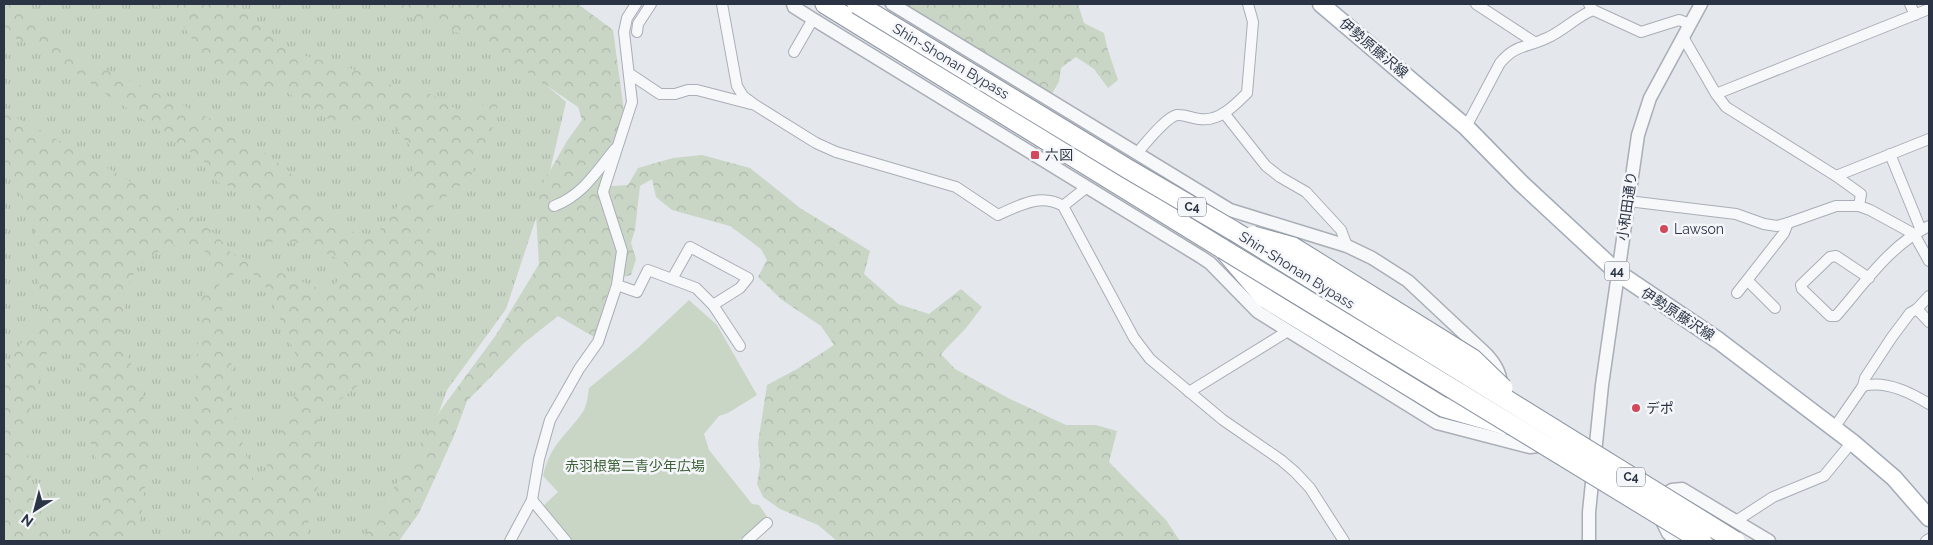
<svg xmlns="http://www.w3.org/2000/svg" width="1933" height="545" font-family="Raleway,'Noto Sans JP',sans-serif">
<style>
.grass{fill:url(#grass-tufts)}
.forest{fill:url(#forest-crowns);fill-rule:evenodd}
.green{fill:#c9d6c5}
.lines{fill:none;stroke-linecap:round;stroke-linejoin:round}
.minor-casing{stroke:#a9aeb7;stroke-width:12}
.tertiary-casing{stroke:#a9aeb7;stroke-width:15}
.primary-casing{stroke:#a3abb8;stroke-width:19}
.motorway-casing{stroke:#8b94a3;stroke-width:21}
.minor{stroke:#f7f8fa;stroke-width:10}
.tertiary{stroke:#f7f8fa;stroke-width:12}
.primary{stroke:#fff;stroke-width:16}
.motorway{stroke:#fff;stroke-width:19}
.motorway-bridge-casing{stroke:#8b94a3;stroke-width:21;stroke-linecap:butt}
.motorway-bridge{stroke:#fff;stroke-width:19}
.poi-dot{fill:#d1495b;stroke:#f4f6f9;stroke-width:2}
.labels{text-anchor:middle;stroke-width:5;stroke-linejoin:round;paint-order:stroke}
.shield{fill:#f4f6f9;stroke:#676e7b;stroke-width:1}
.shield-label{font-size:12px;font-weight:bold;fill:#2b3445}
.street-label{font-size:14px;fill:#2b3445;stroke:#f4f6f9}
.poi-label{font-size:14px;fill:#2b3445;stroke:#f4f6f9;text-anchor:start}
.park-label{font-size:14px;fill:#3f6138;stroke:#f4f6f9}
</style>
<defs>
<pattern id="grass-tufts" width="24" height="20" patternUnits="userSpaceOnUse" patternTransform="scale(1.25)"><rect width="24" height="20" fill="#c9d6c5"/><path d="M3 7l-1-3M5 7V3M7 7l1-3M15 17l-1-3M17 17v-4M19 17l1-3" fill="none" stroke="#adb8ab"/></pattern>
<pattern id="forest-crowns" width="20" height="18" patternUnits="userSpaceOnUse" patternTransform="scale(1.25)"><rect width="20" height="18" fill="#c9d6c5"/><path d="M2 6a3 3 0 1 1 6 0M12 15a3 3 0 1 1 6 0" fill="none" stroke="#adb8ab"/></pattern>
</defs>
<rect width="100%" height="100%" fill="#e4e7ec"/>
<polygon class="grass" points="4,4 429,4 461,13 566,102 546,188 506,309 447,390 416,475 372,541 4,541"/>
<g class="forest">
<path d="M4,4H17L28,11L83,62L110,71L232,129L286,168L325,217L348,231L376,235L413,185L414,151L385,115L336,124L285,91L221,82L178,18L151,4H235L288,51L356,70L401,89L430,94L464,113L499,99L494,124L470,178L425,213L438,259L433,288L357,386L320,416L319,482L307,528V541H202L194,413L200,303L215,270L204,250L183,242L158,252L138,265L128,286L121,337L149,412V455L138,541H60L88,535L103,505V480L87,430V392L76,350L48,349L26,424L29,470L50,541H4V368L40,316L38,243L24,207L17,179L4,162V111C52,136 98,162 144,190C173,206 212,223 230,252L332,294L344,262L305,243L263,242L255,195L217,182L206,163L186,149L38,47L4,34ZM241,268L262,279L299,362V385L257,491L229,399L232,367L218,286Z"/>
<polygon points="379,4 578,4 613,30 624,111 599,187 628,185 638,168 673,158 702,155 750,168 800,208 870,251 864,274 898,304 929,314 961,289 982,307 966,328 941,354 955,369 1010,399 1066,425 1096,425 1117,431 1109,462 1166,520 1180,541 837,541 818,525 780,509 763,497 757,484 760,465 758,443 767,385 797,369 834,345 821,326 782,300 758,277 767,260 761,249 730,226 672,210 656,197 652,179 640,186 635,229 631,243 636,259 631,275 612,280 594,337 558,316 524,343 467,401 454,436 419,513 399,541 362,541 440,411 496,335 539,264 535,197 567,141 582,120 578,107 480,40 388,10"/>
<polygon points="902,4 1078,4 1084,23 1104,33 1107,47 1118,80 1108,88 1094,69 1076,57 1061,68 1059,82 1051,95"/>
</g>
<path class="green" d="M689,300L717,325L757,395L728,413L719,416L704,434L709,450L752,504L759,505L768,518L738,541H573L543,506L558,492L543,476C551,442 567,436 584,410C587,404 588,395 589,388L638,348Z"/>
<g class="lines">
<defs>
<g id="minor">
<path d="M722,4L737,86L743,96L755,105L816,143L836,152L956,187L998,215C1020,205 1041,193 1063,206L1134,338L1150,359L1223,420L1281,460L1295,472L1310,488L1344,541"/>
<polyline points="1476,4 1534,42"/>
<polyline points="1589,4 1593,10 1641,32 1679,20 1690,24"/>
<polyline points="1910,4 1915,15"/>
<polyline points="637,32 638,24 651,4"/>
<polyline points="1683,37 1716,94 1726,107 1836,176 1861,194 1859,206 1870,210 1914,234 1929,261"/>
<polyline points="794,52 813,19"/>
<polyline points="630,74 660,94 675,94 688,90 697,90 751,104"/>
<polyline points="1716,94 1929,9"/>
<polyline points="1224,113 1266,166 1280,177 1306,192 1341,230 1347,246"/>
<path d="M1466,127L1500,63C1516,44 1526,48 1547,38C1563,31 1576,17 1593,10"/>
<path d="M1137,153C1145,144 1166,117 1177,115C1184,114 1194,119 1200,119C1219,122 1235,105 1247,93L1253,22L1248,4"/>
<polyline points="1890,154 1921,230"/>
<polyline points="1836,176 1929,139"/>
<polyline points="1628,201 1736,214 1764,224 1777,226 1788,223"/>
<path d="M554,206C583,195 596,172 615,149"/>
<polyline points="1063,206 1087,187"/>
<path d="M1869,278L1836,256L1830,257L1801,285L1802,289L1830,316H1836C1864,284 1890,245 1929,226"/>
<polyline points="672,279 690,247 748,278 740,288 713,305"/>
<polyline points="1748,281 1775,308"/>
<polyline points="617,285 637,292 648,270 696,288 713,305 740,346"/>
<polyline points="1737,293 1784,233 1788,223 1836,206 1859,206"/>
<polyline points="1917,309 1929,322"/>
<path d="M1863,386C1885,380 1910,392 1929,404"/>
<polyline points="1189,392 1288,331"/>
<polyline points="1834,428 1863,386 1865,378 1892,337 1910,313 1917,309 1929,296"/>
<polyline points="532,500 566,541"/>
<polyline points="1736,521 1773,497 1824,476 1852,442"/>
<polyline points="510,541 532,500 539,459 550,420 579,369 598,342 617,285 622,251 603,192 632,102 624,32 627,18 636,4"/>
<polyline points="747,541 767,523"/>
<polyline points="1926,541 1929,539"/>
</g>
<g id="tertiary">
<polyline points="793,4 794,7 813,19 1201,257 1210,263 1258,312 1437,423 1530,447 1545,445"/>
<path d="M892,4L1230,210L1347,246L1372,258L1408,281L1487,355C1495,364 1500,372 1501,384"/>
<polyline points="1656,499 1672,490 1682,489 1769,541"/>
<polyline points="1659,515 1668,533 1675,541"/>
<polyline points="1589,541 1589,512 1602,385 1638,135 1650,98 1701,4"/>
</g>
<polyline id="primary" points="1321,4 1466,127 1521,183 1618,273 1719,341 1852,442 1894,478 1929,518"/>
<polyline id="motorway" points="825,4 1223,249 1265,298 1443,407 1506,425"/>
</defs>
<use href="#minor" class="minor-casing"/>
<use href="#tertiary" class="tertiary-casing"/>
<use href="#primary" class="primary-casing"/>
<use href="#motorway" class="motorway-casing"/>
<use href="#minor" class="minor"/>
<use href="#tertiary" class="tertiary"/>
<use href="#primary" class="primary"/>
<use href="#motorway" class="motorway"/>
<defs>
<g id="motorway-bridge">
<polyline points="857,4 1128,169 1234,231 1735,541"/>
<polyline points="1253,236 1293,247 1473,359 1503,388"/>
<polyline points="1223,249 1702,541"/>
</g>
</defs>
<use href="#motorway-bridge" class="motorway-bridge-casing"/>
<use href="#motorway-bridge" class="motorway-bridge"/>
</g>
<g class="poi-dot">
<rect x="1030" y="150" width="10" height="10" rx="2.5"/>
<circle cx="1664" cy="229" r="5"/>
<circle cx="1636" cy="408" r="5"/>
</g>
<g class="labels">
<g class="shield">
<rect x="1178" y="197.5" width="28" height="19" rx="4"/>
<rect x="1604.5" y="261.5" width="25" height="19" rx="4"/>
<rect x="1617" y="467.5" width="28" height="19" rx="4"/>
</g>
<g class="shield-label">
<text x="1192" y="211">C4</text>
<text x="1617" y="275">44</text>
<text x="1631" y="481">C4</text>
</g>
<g class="street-label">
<text transform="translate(1374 48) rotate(40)" y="5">伊勢原藤沢線</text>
<text transform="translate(951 61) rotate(31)" y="5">Shin-Shonan Bypass</text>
<text transform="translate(1627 206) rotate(-82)" y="5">小和田通り</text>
<text transform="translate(1297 270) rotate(32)" y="5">Shin-Shonan Bypass</text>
<text transform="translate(1678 314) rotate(33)" y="5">伊勢原藤沢線</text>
</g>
<g class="poi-label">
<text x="1045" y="160">六図</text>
<text x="1674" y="234">Lawson</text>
<text x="1646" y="413">デポ</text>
</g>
<g class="park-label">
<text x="635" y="471">赤羽根第二青少年広場</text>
</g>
</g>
<rect width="1933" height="545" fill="none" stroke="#2b3445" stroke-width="10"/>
<g transform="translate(35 510) rotate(216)" stroke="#f4f6f9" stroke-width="4" paint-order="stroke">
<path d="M0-4L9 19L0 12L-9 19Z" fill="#2b3445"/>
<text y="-8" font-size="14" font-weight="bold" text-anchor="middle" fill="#2b3445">N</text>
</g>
</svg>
